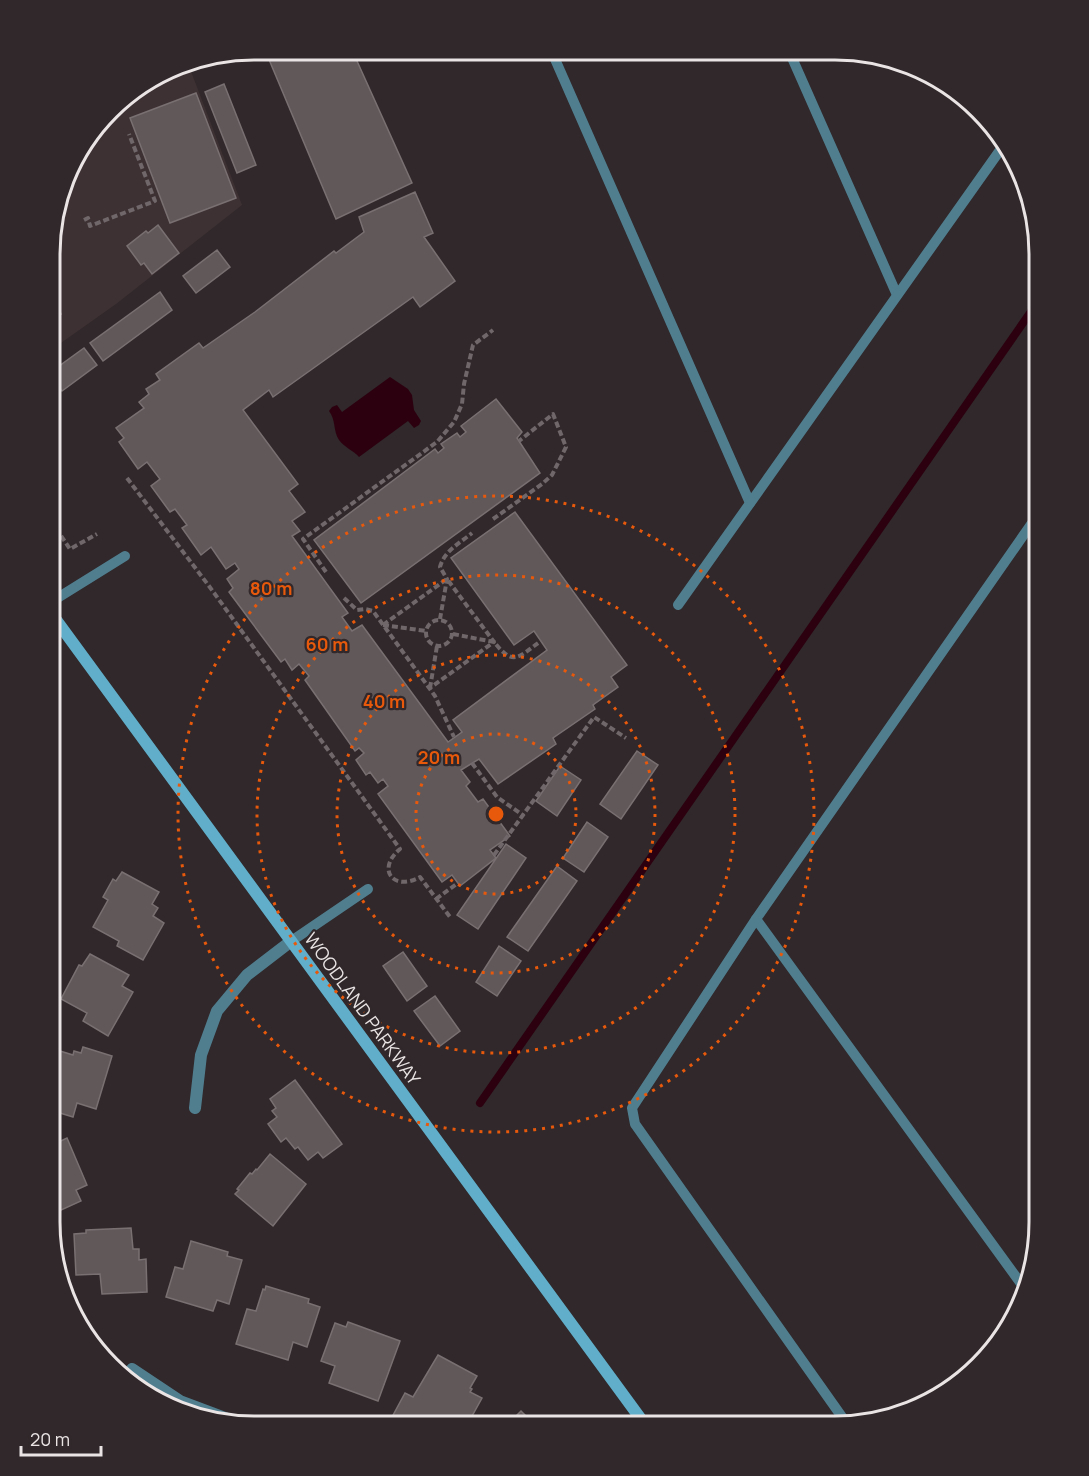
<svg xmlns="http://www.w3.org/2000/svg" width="1089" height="1476" font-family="Manrope,sans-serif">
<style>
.built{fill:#3e3134}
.water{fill:#2c000f}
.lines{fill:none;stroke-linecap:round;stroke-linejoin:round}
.stream{stroke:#2c000f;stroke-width:8}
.building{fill:#61585a;stroke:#797072;stroke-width:1.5}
.path{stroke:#6f6769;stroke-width:4;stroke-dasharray:6 3;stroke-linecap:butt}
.lane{stroke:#507e8f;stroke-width:10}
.street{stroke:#507e8f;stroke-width:12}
.secondary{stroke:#60aec9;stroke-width:12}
.ring{fill:none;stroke:#e8590c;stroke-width:3;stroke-dasharray:3 6}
.labels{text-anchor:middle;stroke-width:4.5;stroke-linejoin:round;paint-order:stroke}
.street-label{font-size:18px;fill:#eae4e5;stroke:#30282a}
.rim{fill:none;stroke:#eae4e5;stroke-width:3}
.centre{fill:#e8590c;stroke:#30282a;stroke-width:3}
.ring-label{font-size:18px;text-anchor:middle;font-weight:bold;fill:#e8590c;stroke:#30282a;stroke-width:4.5;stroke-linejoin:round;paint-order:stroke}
</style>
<rect width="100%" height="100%" fill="#30282a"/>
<polygon class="built" points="187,61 242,205 116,304 51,350 51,227 77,152 119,100"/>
<path class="water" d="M390,377L408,389L412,395L414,410L421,421L419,425L414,428L408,421L359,457C353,450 345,448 339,440C333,431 336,420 329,411L332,407L337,405L342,412Z"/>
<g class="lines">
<polyline class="stream" points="480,1103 1039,300"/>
</g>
<g class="building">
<polygon points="265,50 352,50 412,183 336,219"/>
<polygon points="224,84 256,165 237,173 205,92"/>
<polygon points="196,93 236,198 170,223 130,118"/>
<polygon points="415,192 433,233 424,237 455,281 420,307 413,297 273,397 269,390 243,410 298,484 289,491 305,512 292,521 300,531 292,536 348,613 342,617 352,631 362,625 448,742 462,732 453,720 547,650 534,631 514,645 451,558 515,512 627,665 611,677 618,687 593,705 595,709 553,738 556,744 498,784 479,759 461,770 470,782 466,786 478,802 483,799 510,836 490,850 496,858 460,886 452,875 442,882 378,794 388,786 383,779 378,783 370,772 366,775 356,760 364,753 359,748 355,751 305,680 309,676 299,664 292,670 285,659 281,662 229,592 233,588 227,579 239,569 235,563 226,569 211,547 201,555 182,528 187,525 175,509 170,512 151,486 160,479 147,462 138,469 119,442 124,438 116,428 144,408 139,402 149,394 146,389 160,380 156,374 199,343 203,348 255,312 334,251 336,253 364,232 359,217"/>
<polygon points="158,225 179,253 152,274 144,263 141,265 127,246 146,231 148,233"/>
<polygon points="217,250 230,267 196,293 183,276"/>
<polygon points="51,290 61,314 51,318"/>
<polygon points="160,292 172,310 103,361 90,343"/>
<polygon points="84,348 97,365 62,391 51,376 51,372"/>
<polygon points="496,399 522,432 517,438 540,473 361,603 314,540 435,449 438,453 444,448 441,444 457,433 460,437 466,432 461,426"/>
<polygon points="637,751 658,765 621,819 600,804"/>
<polygon points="560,766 581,780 557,816 536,801"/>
<polygon points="587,822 608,837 584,872 563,858"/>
<polygon points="506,844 526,858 478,929 457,915"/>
<polygon points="557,866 577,881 528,951 507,937"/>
<polygon points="122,872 159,892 152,904 158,908 153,916 164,923 143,960 117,946 119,941 93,927 108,900 103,897 113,879 116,881"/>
<polygon points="499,946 521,961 497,996 476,982"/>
<polygon points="403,952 427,986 407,1001 383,966"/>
<polygon points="90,954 129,975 122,986 133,992 108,1036 83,1021 87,1013 61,999 79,965 82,966"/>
<polygon points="435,996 460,1031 440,1046 414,1011"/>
<polygon points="83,1047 112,1056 96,1109 77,1103 73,1117 50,1110 50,1050 59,1053 60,1051 73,1055 74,1051 81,1053"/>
<polygon points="295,1080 342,1144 323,1158 318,1152 308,1160 298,1147 295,1149 286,1138 281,1142 268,1124 277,1117 272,1111 276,1108 270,1099"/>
<polygon points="67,1138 87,1185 76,1190 81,1201 50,1215 50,1146"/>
<polygon points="270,1154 306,1184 273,1226 235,1194 239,1190 237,1189 250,1173 252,1174 256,1169 257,1170"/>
<polygon points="131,1228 133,1249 139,1249 139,1260 146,1259 147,1292 102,1294 100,1274 76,1275 74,1234 86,1233 86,1230"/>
<polygon points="191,1241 228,1252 227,1256 242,1260 229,1304 217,1300 213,1311 166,1297 175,1267 183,1269"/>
<polygon points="266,1286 309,1299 308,1303 320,1307 307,1347 293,1342 288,1360 236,1344 247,1309 256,1311 263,1289 265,1290"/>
<polygon points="348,1322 400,1341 378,1401 329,1383 335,1366 321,1361 335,1323 346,1327"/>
<polygon points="438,1355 477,1376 470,1388 472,1389 470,1392 482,1398 467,1425 403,1425 391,1419 405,1393 413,1397"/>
<polygon points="521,1411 536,1426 503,1426 508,1421 510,1422"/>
</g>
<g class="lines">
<g class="path">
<polyline points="84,220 88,218 90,226 155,201 129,134"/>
<polyline points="51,233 53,232"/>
<path d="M127,478L209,586L400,849C376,869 393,892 420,877L450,917"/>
<polyline points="493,519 542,484 552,475 566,447 553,414 519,441"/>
<polyline points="51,521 70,549 97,534"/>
<polyline points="326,572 303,539 437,442 454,422 462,404 464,384 473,345 493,330"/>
<polyline points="344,598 357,610 365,609 373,611 435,696 454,737"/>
<path d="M440,619L447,579L440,567C444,551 460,543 472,533"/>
<circle cx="439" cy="633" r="13"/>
<polyline points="383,625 447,579 494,642 430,688"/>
<polyline points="383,625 426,631"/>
<path d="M453,634L494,642C514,667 518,657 541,641"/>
<polyline points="430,688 437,646"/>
<polyline points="472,763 497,797 524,816"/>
<polyline points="494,855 594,717 626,738"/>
<polyline points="436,899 458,883"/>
</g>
<g class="lane">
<polyline points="551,50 750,503"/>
<polyline points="789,51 897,295"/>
<polyline points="51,602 125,556"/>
<polyline points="678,605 1003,146"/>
<polyline points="756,919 1022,1285"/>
<polyline points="290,942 368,889"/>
<polyline points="847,1424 635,1124 632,1108 756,919 1039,513"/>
</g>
<g class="street">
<polyline points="195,1108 201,1055 217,1011 247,975 290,942"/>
<polyline points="132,1369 180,1401 244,1425"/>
</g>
<polyline class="secondary" points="51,613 646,1426"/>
</g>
<g class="ring">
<circle cx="496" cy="814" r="80"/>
<circle cx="496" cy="814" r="159"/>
<circle cx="496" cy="814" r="239"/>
<circle cx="496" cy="814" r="318"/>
</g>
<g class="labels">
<g class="street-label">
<text transform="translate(362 1009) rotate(54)" y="6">WOODLAND PARKWAY</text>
</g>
</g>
<path d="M0 0H1089V1476H0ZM254 60H835A194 194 0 0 1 1029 254V1222A194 194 0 0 1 835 1416H254A194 194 0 0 1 60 1222V254A194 194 0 0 1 254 60Z" fill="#30282a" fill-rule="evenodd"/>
<path class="rim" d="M254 60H835A194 194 0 0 1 1029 254V1222A194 194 0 0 1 835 1416H254A194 194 0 0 1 60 1222V254A194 194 0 0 1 254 60Z"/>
<circle cx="496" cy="814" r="9" class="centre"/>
<g class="ring-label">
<text x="271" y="595">80 m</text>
<text x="327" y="651">60 m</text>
<text x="384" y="708">40 m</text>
<text x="439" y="764">20 m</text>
</g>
<path d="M21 1446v9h80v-9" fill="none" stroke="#eae4e5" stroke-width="3"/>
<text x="30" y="1446" font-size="18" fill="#eae4e5" stroke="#30282a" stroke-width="4.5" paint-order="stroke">20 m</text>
</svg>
